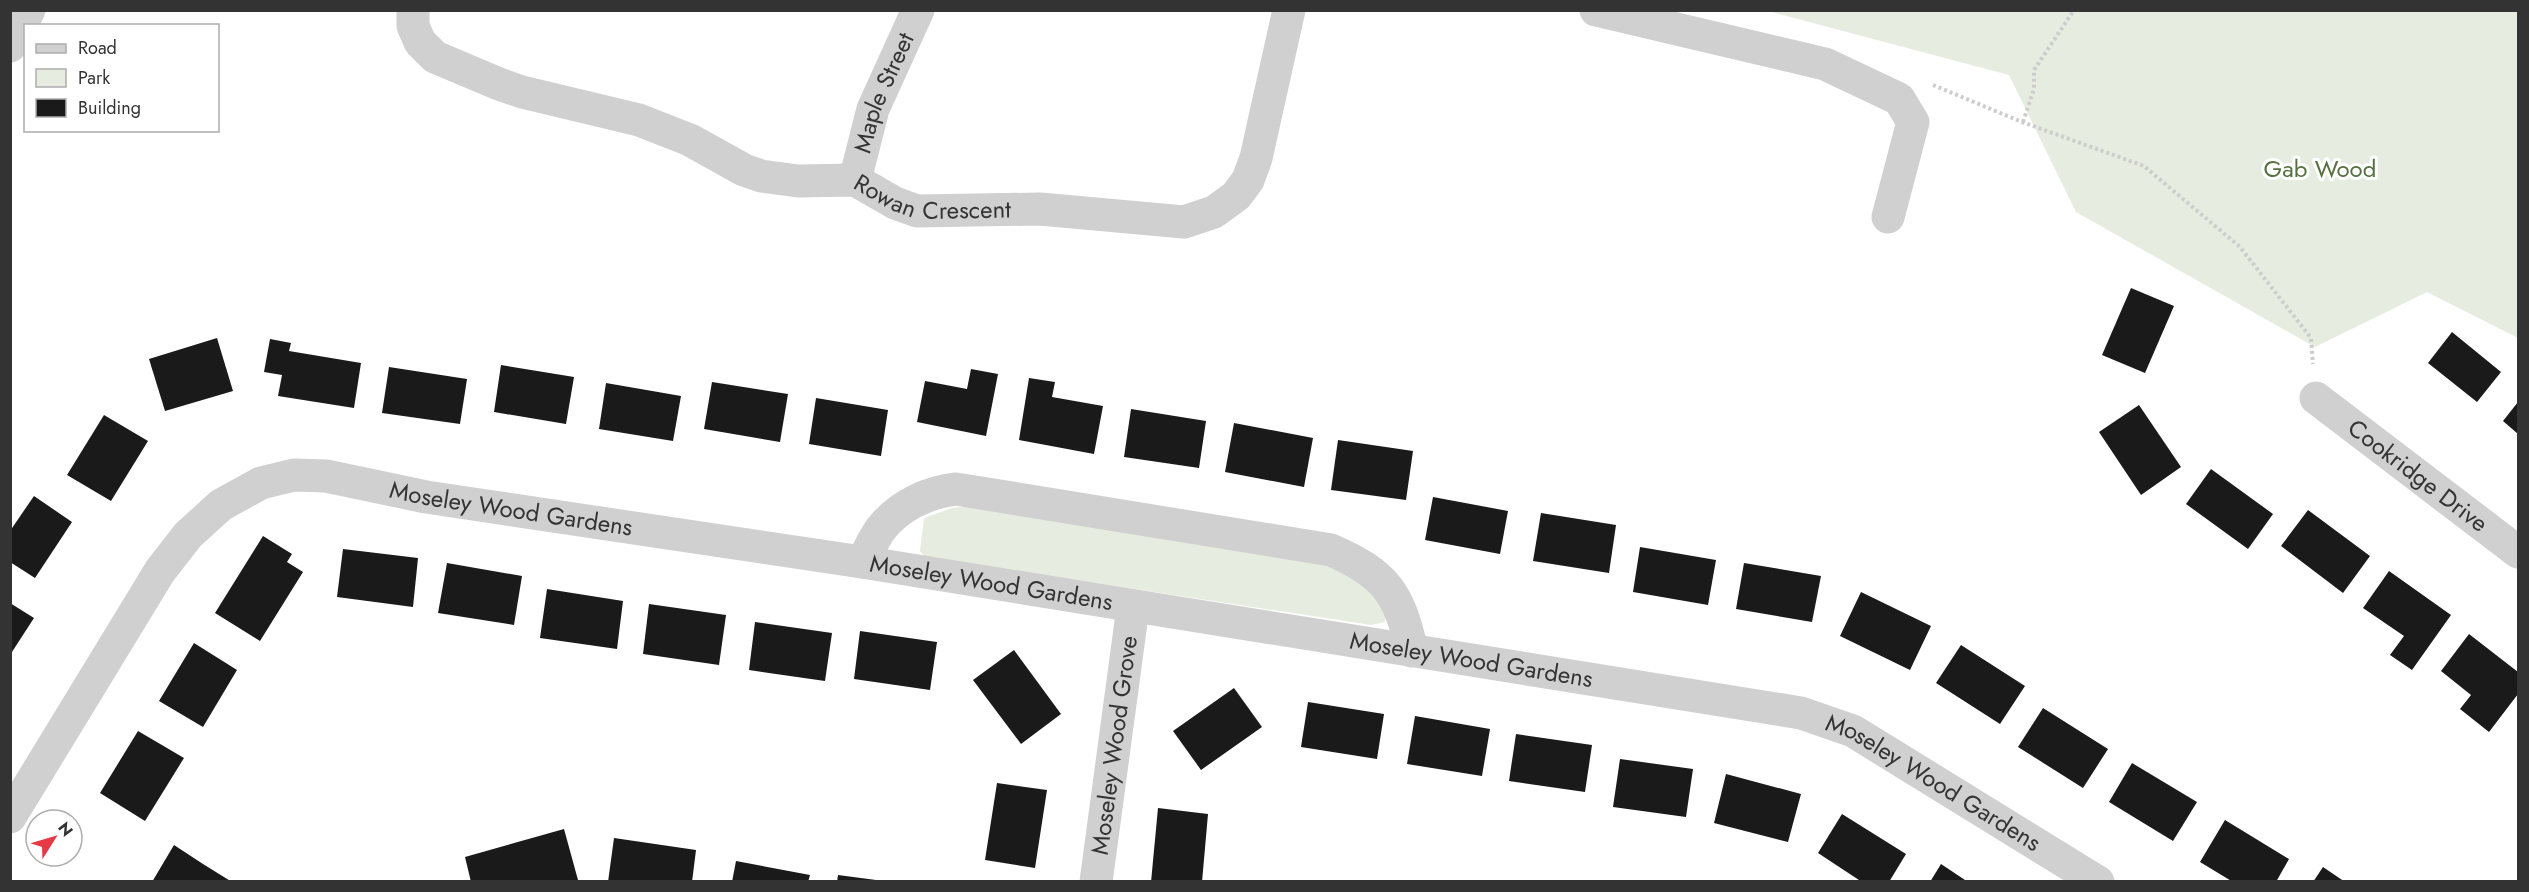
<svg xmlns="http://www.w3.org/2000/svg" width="2529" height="892" font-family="Jost,sans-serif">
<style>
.green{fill:#e6ecdf}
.building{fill:#1a1a1a}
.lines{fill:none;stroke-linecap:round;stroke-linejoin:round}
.path{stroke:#cdcdcd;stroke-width:4;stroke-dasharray:3 3;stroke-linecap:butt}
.street{stroke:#d0d0d0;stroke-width:33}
.labels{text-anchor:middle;stroke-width:6;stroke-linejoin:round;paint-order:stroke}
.street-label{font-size:24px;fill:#333;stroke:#fff}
.park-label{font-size:24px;fill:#56703f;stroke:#fff}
</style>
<rect width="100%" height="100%" fill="#fff"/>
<g class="green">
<polygon points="1768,11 2518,11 2518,338 2427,292 2315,347 2076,212 2009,75"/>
<polygon points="977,505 1337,564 1366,581 1386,610 1385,622 1371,625 925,557 920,551 924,518 952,508"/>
</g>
<g class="building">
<polygon points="2131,288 2174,306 2145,373 2102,355"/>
<polygon points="2452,332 2501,372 2477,402 2428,363"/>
<polygon points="217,338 233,391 165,411 149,359"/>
<polygon points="270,339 291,343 289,351 361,363 354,408 278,396 282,375 264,372"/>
<polygon points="501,365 574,377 566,424 494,412"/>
<polygon points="389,367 467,379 460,424 382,413"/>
<polygon points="971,369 998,374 986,436 917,422 925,381 967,389"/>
<polygon points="1029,378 1055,382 1052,397 1103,406 1094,454 1019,440"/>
<polygon points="712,382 788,394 780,442 704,429"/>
<polygon points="606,383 681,396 673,441 599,429"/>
<polygon points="816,398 888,410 881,456 809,444"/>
<polygon points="2518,402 2518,434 2503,421"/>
<polygon points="2139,405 2181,467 2141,495 2099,432"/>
<polygon points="1131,409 1206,421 1199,468 1124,457"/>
<polygon points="104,415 148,441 111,501 67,475"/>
<polygon points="1234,423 1313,438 1304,487 1225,472"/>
<polygon points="1338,440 1413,451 1406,500 1331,490"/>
<polygon points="2211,469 2273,514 2248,549 2186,504"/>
<polygon points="34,496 72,522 35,578 10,562 10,531"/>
<polygon points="1433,497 1508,511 1500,554 1425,540"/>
<polygon points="2308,510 2370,556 2343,593 2281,546"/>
<polygon points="1541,513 1616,525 1609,573 1533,561"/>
<polygon points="263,536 292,554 287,562 303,572 260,641 215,613"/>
<polygon points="1640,547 1716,560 1708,605 1633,592"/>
<polygon points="343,549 418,558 413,607 337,597"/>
<polygon points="447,563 522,576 514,625 438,613"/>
<polygon points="1744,563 1821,576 1812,622 1736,609"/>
<polygon points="2389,571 2451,615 2412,670 2390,655 2404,636 2363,608"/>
<polygon points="547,589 623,601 617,649 540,638"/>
<polygon points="1861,592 1931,626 1910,670 1840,636"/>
<polygon points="10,603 34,618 10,655"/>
<polygon points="649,604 726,615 719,665 643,654"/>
<polygon points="755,622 832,633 825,681 749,670"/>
<polygon points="860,631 937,642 930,690 854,679"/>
<polygon points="2469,634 2518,672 2518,694 2489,732 2460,709 2471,695 2441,671"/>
<polygon points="194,643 237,670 203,727 159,701"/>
<polygon points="1961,645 2025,686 2000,724 1936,683"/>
<polygon points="1014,650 1061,714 1021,744 973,680"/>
<polygon points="1234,688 1262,727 1201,770 1173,731"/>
<polygon points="1308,702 1384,714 1377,759 1301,747"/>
<polygon points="2043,708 2108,749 2083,788 2018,747"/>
<polygon points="1415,716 1490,729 1482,776 1407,764"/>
<polygon points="138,731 184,758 145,821 100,793"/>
<polygon points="1516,734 1592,745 1585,792 1509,781"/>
<polygon points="1620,759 1693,769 1686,817 1613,807"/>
<polygon points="2132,763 2197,802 2173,841 2109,802"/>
<polygon points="1726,774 1801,794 1788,842 1714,823"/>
<polygon points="997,783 1047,790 1035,868 985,860"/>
<polygon points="1158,808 1208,814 1202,882 1151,882"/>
<polygon points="1842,814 1906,854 1889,882 1862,882 1818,853"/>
<polygon points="2225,820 2289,859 2276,882 2233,882 2200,862"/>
<polygon points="564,829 578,880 471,882 465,857"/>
<polygon points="614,838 696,850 692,882 608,882"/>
<polygon points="174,845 203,864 232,882 152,882"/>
<polygon points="736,861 810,875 808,882 732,882"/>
<polygon points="1941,864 1968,882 1930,882"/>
<polygon points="2323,867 2345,882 2313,882"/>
<polygon points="838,875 876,880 876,882 837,882"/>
</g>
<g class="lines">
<g class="path">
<polyline points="1933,85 2022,122 2144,166 2240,247 2311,338 2313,364"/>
<polyline points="2023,122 2034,89 2034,70 2074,10"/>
</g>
<g class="street">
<path id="s1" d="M413,10V26L420,42L435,57L499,84L522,92L639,120L690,140L744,170L761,176L798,181L855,180L895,203L917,211L1040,209L1184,222L1214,212L1236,196L1248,180L1256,158L1289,10"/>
<polyline points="1596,10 1825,64 1899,99 1913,122 1888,217"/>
<polyline points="10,46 29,10"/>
<path id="s2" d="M855,180L873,109L918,10"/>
<path id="s3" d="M2316,398L2518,552"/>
<path d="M862,562C868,552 873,540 880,530C898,506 928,492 956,489L1331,550C1386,574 1399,593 1412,651"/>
<path id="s4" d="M10,817L160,571L188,535L221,505L261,483L294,475L326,476L426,497L862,562L1801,713L1853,731L2098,882"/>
<path id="s5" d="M1096,882L1133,607"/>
</g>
</g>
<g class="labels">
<g class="street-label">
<text dy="8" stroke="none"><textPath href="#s2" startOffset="92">Maple Street</textPath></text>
<text dy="8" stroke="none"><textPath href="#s1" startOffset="580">Rowan Crescent</textPath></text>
<text dy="8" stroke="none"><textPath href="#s3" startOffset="128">Cookridge Drive</textPath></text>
<text dy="8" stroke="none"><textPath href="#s4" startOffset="678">Moseley Wood Gardens</textPath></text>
<text dy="8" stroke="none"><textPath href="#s4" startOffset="1164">Moseley Wood Gardens</textPath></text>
<text dy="8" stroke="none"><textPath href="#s4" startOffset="1650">Moseley Wood Gardens</textPath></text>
<text dy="8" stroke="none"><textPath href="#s5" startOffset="138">Moseley Wood Grove</textPath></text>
<text dy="8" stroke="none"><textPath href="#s4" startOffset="2134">Moseley Wood Gardens</textPath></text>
</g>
<g class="park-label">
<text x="2320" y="177">Gab Wood</text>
</g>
</g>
<rect width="2529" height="892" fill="none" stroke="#333333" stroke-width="24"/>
<rect x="24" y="24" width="195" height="108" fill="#ffffff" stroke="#adadad" stroke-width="1.5"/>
<rect x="36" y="44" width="30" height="9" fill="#d0d0d0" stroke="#adadad" stroke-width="1.5"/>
<text x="78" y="54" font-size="18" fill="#333333">Road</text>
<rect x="36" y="69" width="30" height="18" fill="#e6ecdf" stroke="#adadad" stroke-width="1.5"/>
<text x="78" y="84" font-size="18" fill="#333333">Park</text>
<rect x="36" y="99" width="30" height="18" fill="#1a1a1a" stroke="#adadad" stroke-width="1.5"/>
<text x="78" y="114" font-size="18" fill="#333333">Building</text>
<g transform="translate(54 838) rotate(53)"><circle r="28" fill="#ffffff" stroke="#adadad" stroke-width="1.5"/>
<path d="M0-4.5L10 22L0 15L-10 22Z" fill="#e63946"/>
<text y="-9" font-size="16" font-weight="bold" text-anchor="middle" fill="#333333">N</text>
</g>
</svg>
